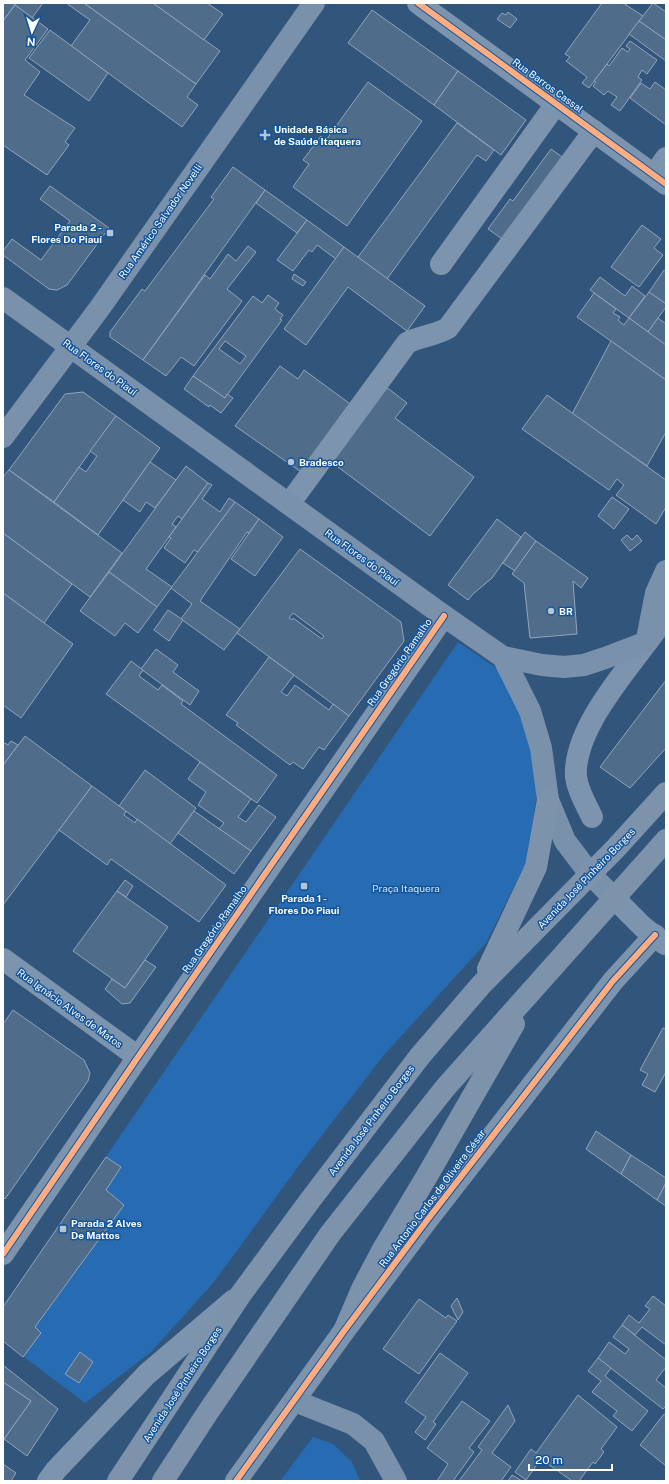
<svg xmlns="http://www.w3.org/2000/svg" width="669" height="1484" font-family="'Public Sans',sans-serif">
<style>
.green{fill:#276bb2}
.building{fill:#4f6c8b;stroke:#91a5bb;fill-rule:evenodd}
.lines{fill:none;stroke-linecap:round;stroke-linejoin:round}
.minor{stroke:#7d94ae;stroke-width:22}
.major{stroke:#7a91ac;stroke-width:22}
.highway{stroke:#7d93ac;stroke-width:22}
.cycleway-casing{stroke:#12549c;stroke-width:8}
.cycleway{stroke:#ffac80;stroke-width:6}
.poi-dot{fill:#b7c4d1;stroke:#12549c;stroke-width:1.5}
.labels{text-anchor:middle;stroke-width:3;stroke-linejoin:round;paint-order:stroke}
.street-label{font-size:10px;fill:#fff;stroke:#12549c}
.poi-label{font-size:10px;font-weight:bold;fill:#fff;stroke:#12549c;text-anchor:start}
.park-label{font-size:10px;fill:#cfe6fe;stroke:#12549c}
</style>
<rect width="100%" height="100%" fill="#32557c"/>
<g class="green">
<polygon points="458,642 498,669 527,728 537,792 528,859 486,943 384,1055 303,1160 214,1282 151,1352 85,1403 3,1341 3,1307"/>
<polygon points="313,1437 333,1444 352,1462 360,1481 280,1481"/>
</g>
<g class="building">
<polygon points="3,3 16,3 3,21"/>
<polygon points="16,3 43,3 32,18 15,5"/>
<polygon points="66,3 84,3 196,84 187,97 198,105 182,127 71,46 90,20"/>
<polygon points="84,3 153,3 220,51 196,84"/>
<polygon points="153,3 207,3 223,14 204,40"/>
<polygon points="602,3 623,3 643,16 589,88 582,83 587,77 566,61 570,57 565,54"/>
<polygon points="653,3 666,12 666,40 639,21"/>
<polygon points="15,5 48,29 25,60 40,72 24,95 75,128 65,142 69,145 47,175 3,145 3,21"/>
<polygon points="372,10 458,71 434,105 348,43"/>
<polygon points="508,12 517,19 510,28 497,19 502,13 506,15"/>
<polygon points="639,21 666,40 666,61 629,34"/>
<polygon points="50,30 108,73 89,101 29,58"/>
<polygon points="630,41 657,60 647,74 642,70 638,77 642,80 620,111 611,105 617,97 608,91 604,95 593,86 596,82 594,81 607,64 609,66 622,48 628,52 630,49 626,46"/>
<polygon points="458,71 526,120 501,155 434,105"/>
<polygon points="368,82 422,121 347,226 293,187 309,164 303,160 321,136 326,140"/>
<polygon points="655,82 666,90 666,125 630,98 641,83 650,89"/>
<polygon points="457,123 494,150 486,161 477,155 387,279 358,257"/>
<polygon points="551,149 565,159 505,241 488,229 510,199 513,201"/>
<polygon points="233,167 265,190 143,360 110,337 110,332 142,289 145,291 214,199 211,197"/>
<polygon points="50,186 109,228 67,285 57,290 49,289 3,255 3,251 12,239 41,260 70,221 40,199"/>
<polygon points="265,190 307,220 297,233 256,203"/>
<polygon points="307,220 344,247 336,259 317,245 312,252 309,250 293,271 277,260"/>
<polygon points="642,225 661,239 654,248 663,255 639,287 611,267"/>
<polygon points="248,246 256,252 227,289 242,301 194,366 181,357 166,376 143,360 205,275 210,279 228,254 236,261"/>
<polygon points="344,247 425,306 407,331 348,287 306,345 284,329"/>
<polygon points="664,270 666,271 666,304 649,292"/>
<polygon points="294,274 306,282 303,286 292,279"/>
<polygon points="600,277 625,296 632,286 645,296 629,318 590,290"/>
<polygon points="649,292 666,304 666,307 648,332 629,318"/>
<polygon points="594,293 616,309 613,313 620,317 618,320 624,325 629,318 666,345 666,380 577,317"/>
<path d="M268,295L279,303L275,309L283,315L280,319L282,320L225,398L193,376L253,296L262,303ZM225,341L246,356L240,364L219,349Z"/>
<polygon points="658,318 666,324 666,345 648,332"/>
<polygon points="611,341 666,380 666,432 647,466 572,414"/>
<polygon points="280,366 298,379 304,370 353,406 304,474 235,426"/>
<polygon points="193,376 225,398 227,394 233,398 221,413 210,405 209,407 184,389"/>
<polygon points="385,386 407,403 395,418 474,477 430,536 330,461"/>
<polygon points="83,392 116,416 54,502 9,470 65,394"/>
<polygon points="547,395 666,480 666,507 656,524 616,495 624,485 617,479 609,490 522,429"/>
<polygon points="116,416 160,448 98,535 54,502 79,467 86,472 97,456 90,451"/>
<polygon points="150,462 176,480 155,508 146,502 140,512 123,500"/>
<polygon points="186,466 208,483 182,519 178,516 172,524 176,527 146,569 172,587 157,607 109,572"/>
<polygon points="9,470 122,553 90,597 3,533 3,477"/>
<polygon points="208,483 212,485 202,499 220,512 229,498 235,502 198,552 194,550 185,563 164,548 171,538 169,537"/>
<polygon points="612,497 629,509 614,529 598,516"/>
<polygon points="235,502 259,519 249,533 247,532 200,601 240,629 224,650 181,619 192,604 171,588"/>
<polygon points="259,519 283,537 255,576 231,559"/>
<polygon points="497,519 521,537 492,578 473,594 468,600 448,585"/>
<polygon points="525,532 536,541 515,571 503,563"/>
<polygon points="3,533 72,584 44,623 3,593"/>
<polygon points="627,535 632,540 637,535 642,541 630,551 621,540"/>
<polygon points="536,541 588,578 581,588 573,581 577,634 530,638 524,583 512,574"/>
<path d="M300,549L401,622L404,641L349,716L237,633ZM293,613L324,636L322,639L293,618L292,620L289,618Z"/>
<polygon points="109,572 157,607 138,633 125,623 115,636 80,611"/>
<polygon points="3,593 73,644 21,718 3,705"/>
<polygon points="168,610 183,620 169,641 154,630"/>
<polygon points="156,649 178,665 173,672 199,691 190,705 141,669"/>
<polygon points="269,657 294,675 281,692 287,696 295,685 329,710 333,704 349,716 324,750 319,747 303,769 293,762 290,765 236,725 238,723 226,715"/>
<polygon points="131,661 143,670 139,676 158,690 162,685 183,701 181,704 277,775 257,803 106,694"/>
<polygon points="666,680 666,748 630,788 600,767"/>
<polygon points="25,736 92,786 3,905 3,765"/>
<polygon points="11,741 18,745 3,765 3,745 5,743 8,745"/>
<polygon points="200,762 251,799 238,817 246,822 259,805 276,817 251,851 219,829 224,823 198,805 206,792 188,779"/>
<polygon points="145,770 196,808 170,844 119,806"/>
<polygon points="92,786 126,811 124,815 135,823 137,819 226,885 199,922 111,859 107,865 59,830"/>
<polygon points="194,811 251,851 234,874 178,833"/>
<polygon points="125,880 133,886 126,897 117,891"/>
<polygon points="117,891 168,927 125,988 73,951"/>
<polygon points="145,960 156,967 130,1003 122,1004 105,989 112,979 125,988"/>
<polygon points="13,1010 84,1060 90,1073 88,1081 5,1199 3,1197 3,1024"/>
<polygon points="663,1028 666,1029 666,1072 655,1092 642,1085 648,1074 640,1070"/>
<polygon points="596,1131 631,1155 621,1174 586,1149"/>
<polygon points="631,1155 666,1178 666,1183 657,1200 621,1174"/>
<polygon points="106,1157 121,1167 106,1190 124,1205 35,1327 41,1333 23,1357 3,1341 3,1307"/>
<polygon points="666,1183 666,1206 657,1200"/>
<polygon points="653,1296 666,1306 666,1345 642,1327 635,1335 622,1325 629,1315 639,1323 650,1309 645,1306"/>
<polygon points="457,1298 463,1312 458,1320 451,1306"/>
<polygon points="419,1299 446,1318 448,1315 457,1321 419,1374 383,1349"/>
<polygon points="622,1325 666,1360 666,1367 656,1380 666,1388 666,1406 663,1409 598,1358 609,1342 625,1354 629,1349 613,1337"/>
<polygon points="80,1352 93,1362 79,1383 65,1374"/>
<polygon points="440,1353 468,1373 433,1422 436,1424 425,1440 415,1432 426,1417 405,1402"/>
<polygon points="598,1358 611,1368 605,1376 648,1411 632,1431 613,1416 617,1411 592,1392 601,1381 588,1371"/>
<polygon points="3,1365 58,1409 27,1456 4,1439 31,1401 3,1382"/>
<polygon points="3,1382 31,1401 4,1439 3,1438"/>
<polygon points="578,1395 617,1427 601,1449 604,1452 595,1464 593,1462 579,1481 572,1481 541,1459 526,1480 515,1472 531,1449 536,1453"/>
<polygon points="462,1401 490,1421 469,1448 474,1452 453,1481 437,1481 448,1464 427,1448"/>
<polygon points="508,1405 515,1421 492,1453 511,1467 501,1481 459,1481 482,1450 478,1447"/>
<polygon points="664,1414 666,1415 666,1466 640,1445"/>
<polygon points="3,1464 16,1473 11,1481 3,1481"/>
<polygon points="512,1475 522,1481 508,1481"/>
</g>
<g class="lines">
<g class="minor">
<polyline points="418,3 666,184"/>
<polyline points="654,175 666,158"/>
<polyline points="441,264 556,104"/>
<path d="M289,504L407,343C420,336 434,336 448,328L594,131"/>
<path d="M592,817C586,804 578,792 576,777C573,732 621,677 647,642"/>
<polyline points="614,898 643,927 665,944"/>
<polyline points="3,959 138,1057"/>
<polyline points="3,1254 138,1057 444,616"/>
<polyline points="48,1481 56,1470 147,1374 234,1300"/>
<polyline points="236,1481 344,1331 428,1219 613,981 655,935"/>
</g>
<g class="major">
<polyline points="3,298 444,616 503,657 530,711 541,748 548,800 565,841 590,874 614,898"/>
<polyline points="3,437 99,309 314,3"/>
<polyline points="647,639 656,593 666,571"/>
<polyline points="503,657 542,665 564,667 584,665 605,658 647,642 666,617"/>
<polyline points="295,1401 353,1424 374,1441 396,1481"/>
</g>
<g class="highway">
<polyline points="488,969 536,867 548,800"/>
<polyline points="344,1331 362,1289 382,1251 427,1176 514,1024"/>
<polyline points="118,1481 241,1294 311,1199 420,1056 481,985 616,848 666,793"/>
<polyline points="163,1481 208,1412 330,1234 445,1088 666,840"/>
</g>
<defs>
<g id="cycleway">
<polyline points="418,3 666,184"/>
<polyline points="3,1254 138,1057 444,616"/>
<polyline points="236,1481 344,1331 428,1219 613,981 655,935"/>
</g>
</defs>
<use href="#cycleway" class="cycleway-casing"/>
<use href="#cycleway" class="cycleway"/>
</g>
<g class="poi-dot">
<path d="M263 129h4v4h4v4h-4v4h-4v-4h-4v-4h4z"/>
<rect x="106" y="229" width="8" height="8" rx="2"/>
<circle cx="291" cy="462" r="4"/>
<circle cx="551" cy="611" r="4"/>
<rect x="300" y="882" width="8" height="8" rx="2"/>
<rect x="59" y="1225" width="8" height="8" rx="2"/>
</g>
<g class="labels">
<g class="street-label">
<text transform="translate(548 85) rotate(36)" y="4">Rua Barros Cassal</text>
<text transform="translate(160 221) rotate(-55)" y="4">Rua Américo Salvador Novelli</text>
<text transform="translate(100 367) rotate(36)" y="4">Rua Flores do Piauí</text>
<text transform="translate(362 557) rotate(36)" y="4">Rua Flores do Piauí</text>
<text transform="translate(399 662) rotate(-55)" y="4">Rua Gregório Ramalho</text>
<text transform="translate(586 878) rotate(-46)" y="4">Avenida José Pinheiro Borges</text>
<text transform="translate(214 929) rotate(-55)" y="4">Rua Gregório Ramalho</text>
<text transform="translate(70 1008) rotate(36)" y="4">Rua Ignácio Alves de Matos</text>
<text transform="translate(371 1120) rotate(-53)" y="4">Avenida José Pinheiro Borges</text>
<text transform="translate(432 1198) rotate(-53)" y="4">Rua Antonio Carlos de Oliveira César</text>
<text transform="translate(182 1384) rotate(-57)" y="4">Avenida José Pinheiro Borges</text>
</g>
<g class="poi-label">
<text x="274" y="133">Unidade Básica<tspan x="274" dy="12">de Saúde Itaquera</tspan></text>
<text x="102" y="231" text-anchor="end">Parada 2 -<tspan x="102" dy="12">Flores Do Piauí</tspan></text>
<text x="299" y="466">Bradesco</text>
<text x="559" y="615">BR</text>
<text x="304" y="902" text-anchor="middle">Parada 1 -<tspan x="304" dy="12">Flores Do Piaui</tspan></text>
<text x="71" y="1227">Parada 2 Alves<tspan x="71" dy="12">De Mattos</tspan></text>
</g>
<g class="park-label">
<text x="406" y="892">Praça Itaquera</text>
</g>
</g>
<rect width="669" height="1484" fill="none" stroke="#ffffff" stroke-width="8"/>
<g transform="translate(32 32) rotate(184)" stroke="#12549c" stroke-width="3" paint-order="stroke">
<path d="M0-3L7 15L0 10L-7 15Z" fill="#ffffff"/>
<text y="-6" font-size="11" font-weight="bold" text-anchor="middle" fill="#ffffff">N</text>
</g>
<path d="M529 1464v6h83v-6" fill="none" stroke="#ffffff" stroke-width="2"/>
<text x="535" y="1464" font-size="12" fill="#ffffff" stroke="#12549c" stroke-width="3" paint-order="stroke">20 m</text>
</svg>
